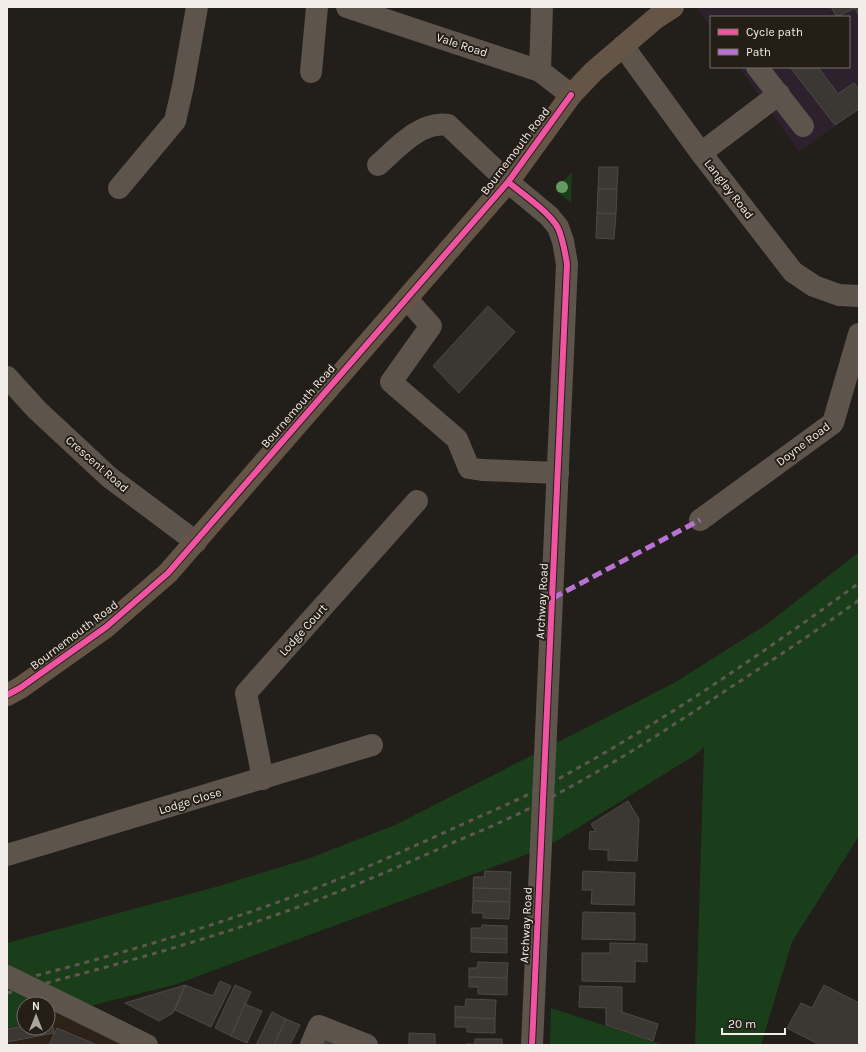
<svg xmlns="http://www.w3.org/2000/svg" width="866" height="1052" font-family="Karla,sans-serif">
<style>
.built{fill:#2d2218}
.industrial{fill:#2c212d}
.green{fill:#1a3d1a}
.building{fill:#3b3834;stroke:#4d4a46}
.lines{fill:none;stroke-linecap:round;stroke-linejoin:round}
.minor{stroke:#5d544b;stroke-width:22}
.highway{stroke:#645547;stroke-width:22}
.rail{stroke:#5e5851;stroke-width:3;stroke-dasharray:5 5;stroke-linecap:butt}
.quiet{stroke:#b673d3;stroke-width:5;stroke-dasharray:10 5;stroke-linecap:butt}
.cycleway-casing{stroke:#251e17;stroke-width:8}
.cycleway{stroke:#f153a3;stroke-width:6}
.tree{fill:#679963}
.labels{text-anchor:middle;stroke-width:4;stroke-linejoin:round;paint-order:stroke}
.street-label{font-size:12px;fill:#f2ede8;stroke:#251e17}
</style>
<rect width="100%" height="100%" fill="#221e1a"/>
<polygon class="built" points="55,1000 147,1045 7,1045 7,1028 24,1024 24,1028 48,1028 48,1009"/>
<polygon class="industrial" points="696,7 859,7 859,109 799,152 739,67 849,67 849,17 711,17 711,28"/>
<g class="green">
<polygon points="572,172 571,203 555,190"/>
<polygon points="859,552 859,836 792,942 761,1045 695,1045 704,747 695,755 555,842 528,854 174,985 98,1004 77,1010 31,988 35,1004 24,1004 24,1024 7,1028 7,943 219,886 310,858 395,825 674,683 767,624"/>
<polygon points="551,1008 664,1045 550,1045"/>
</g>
<g class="building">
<polygon points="831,7 859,7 859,16 855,8 837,17"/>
<polygon points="790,67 818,67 838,94 854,83 859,90 859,109 835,125"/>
<polygon points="599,167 618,167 617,189 598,189"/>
<polygon points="598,189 617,189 616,214 597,213"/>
<polygon points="597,213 616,214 614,239 596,238"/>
<polygon points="488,306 515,332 459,393 433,366"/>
<polygon points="628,801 639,819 637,861 608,860 608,850 589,849 590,831 596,832 591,824"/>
<polygon points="485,871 511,872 510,889 473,888 474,877 484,877"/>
<polygon points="583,871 635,873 634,905 591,904 592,890 582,890"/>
<polygon points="473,888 510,889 510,902 473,901"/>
<polygon points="473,901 510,902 509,919 483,918 483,913 472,913"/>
<polygon points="583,912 635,913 635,940 582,939"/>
<polygon points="482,925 507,926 507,939 471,938 471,928 482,928"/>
<polygon points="471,938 507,939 507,953 471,952"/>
<polygon points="610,943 647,944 647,962 635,961 635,982 582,981 582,953 610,953"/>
<polygon points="478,962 508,963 507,978 469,977 469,968 477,968"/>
<polygon points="469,977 507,978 507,995 478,994 478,987 469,987"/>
<polygon points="220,981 231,986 211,1027 175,1010 185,985 213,996"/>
<polygon points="185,985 173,1013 159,1021 125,1003"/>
<polygon points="235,985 251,992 231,1036 215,1028"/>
<polygon points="824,985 859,1003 859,1045 820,1045 787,1028 801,1003 812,1008"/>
<polygon points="580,986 622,987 622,1012 658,1024 653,1041 606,1025 606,1008 579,1007"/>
<polygon points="466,999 496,1000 495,1019 455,1017 455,1006 465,1007"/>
<polygon points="245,1004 262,1011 247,1043 231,1036"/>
<polygon points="272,1012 286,1019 274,1045 256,1045"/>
<polygon points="455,1017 495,1019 495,1033 467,1032 467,1027 455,1027"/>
<polygon points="286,1019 300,1025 290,1045 274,1045"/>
<polygon points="52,1021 54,1033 7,1042 7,1029 24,1026 24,1028 48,1028 48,1022"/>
<polygon points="57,1028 97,1045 49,1045"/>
<polygon points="409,1033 435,1034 435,1045 409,1045"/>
<polygon points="327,1037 340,1045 323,1045"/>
<polygon points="475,1039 502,1039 502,1045 466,1045 466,1044 475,1044"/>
</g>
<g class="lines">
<g class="minor">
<polyline points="347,7 540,71 571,95"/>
<polyline points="623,46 701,153 793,272 814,286 839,295 859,296"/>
<polyline points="757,67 803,126"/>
<polyline points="540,71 542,7"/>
<polyline points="311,72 317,7"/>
<polyline points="701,153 779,94"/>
<path d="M378,165C397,148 420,121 448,125L508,182L549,216L558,227L563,241L567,264L532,1045"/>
<polyline points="119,188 175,121 183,86 197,7"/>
<polyline points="407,299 431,326 391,382 457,439 469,468 482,470 558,473"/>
<polyline points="7,377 37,410 109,477 196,542"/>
<polyline points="700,520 833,423 859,334"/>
<polyline points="263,779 246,693 417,501"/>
<polyline points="7,855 372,745"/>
<polyline points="7,976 147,1045"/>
<polyline points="311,1045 319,1026 367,1045"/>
</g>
<polyline class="highway" points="7,695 20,688 106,627 168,573 508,182 571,95 594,71 656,18 673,7"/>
<g class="rail">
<path d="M7,983C107,958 206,929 303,893C349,876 394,855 439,835C479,816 521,800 560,778C664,721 763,653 859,583"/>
<path d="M7,993C110,967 212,939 312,902C359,884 406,864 452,843C478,832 505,821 530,808C598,774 662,733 725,691C770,662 815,632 859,600"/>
</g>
<polyline class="quiet" points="553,598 700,520"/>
<defs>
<g id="cycleway">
<path d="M508,182C522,193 550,213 558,228C563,239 565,252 567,264L532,1045"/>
<polyline points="7,695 20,688 106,627 168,573 508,182 571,95"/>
</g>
</defs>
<use href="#cycleway" class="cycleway-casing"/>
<use href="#cycleway" class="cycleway"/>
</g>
<circle class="tree" cx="562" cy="187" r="6"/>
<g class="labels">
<g class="street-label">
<text transform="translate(462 45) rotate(18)" y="4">Vale Road</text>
<text transform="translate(515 151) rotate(-53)" y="4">Bournemouth Road</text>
<text transform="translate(729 189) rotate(52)" y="4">Langley Road</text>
<text transform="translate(298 406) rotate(-49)" y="4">Bournemouth Road</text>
<text transform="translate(803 444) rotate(-37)" y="4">Doyne Road</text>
<text transform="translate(97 464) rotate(41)" y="4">Crescent Road</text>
<text transform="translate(542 601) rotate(-87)" y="4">Archway Road</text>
<text transform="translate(303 630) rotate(-48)" y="4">Lodge Court</text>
<text transform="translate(74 635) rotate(-37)" y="4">Bournemouth Road</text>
<text transform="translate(190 801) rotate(-17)" y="4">Lodge Close</text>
<text transform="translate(526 925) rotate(-87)" y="4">Archway Road</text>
</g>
</g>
<rect width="866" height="1052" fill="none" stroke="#f2ede8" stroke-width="16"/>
<rect x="710" y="16" width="140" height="52" fill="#251e17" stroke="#77716b"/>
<rect x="718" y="29" width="20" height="6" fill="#f153a3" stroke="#77716b"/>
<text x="746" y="36" font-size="12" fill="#f2ede8">Cycle path</text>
<rect x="718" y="49" width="20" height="6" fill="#b673d3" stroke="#77716b"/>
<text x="746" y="56" font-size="12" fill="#f2ede8">Path</text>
<g transform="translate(36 1016)"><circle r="19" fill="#251e17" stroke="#77716b"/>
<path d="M0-3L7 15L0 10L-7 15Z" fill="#a9a5a0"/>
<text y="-6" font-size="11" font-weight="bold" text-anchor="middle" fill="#f2ede8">N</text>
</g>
<path d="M722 1028v6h63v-6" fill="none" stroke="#f2ede8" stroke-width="2"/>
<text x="728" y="1028" font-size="12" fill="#f2ede8" stroke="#251e17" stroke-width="3" paint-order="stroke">20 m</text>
</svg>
